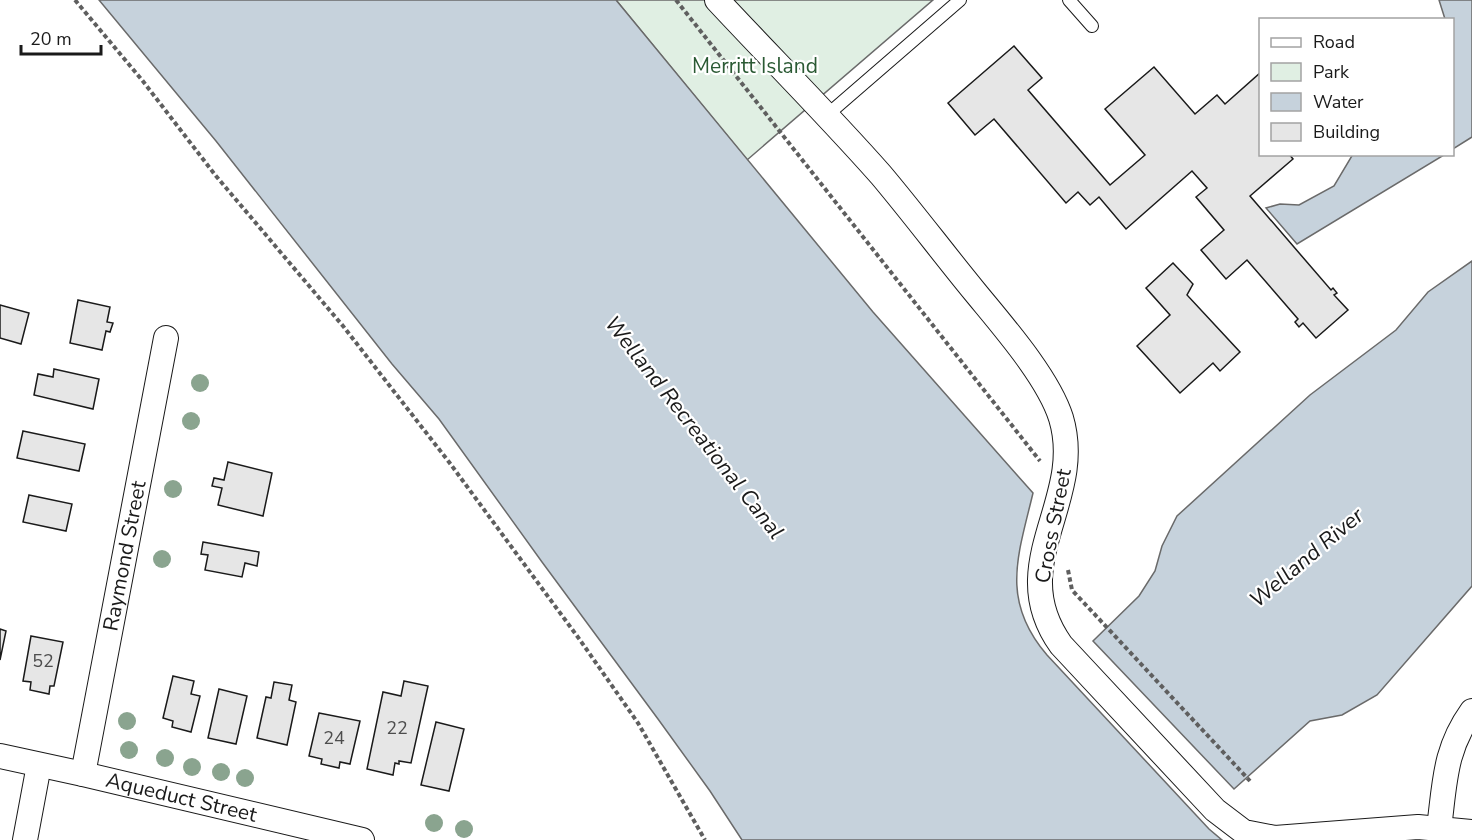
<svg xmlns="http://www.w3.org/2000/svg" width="1472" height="840" font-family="'Nunito Sans',sans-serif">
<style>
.green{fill:#e0efe3;stroke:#6a6a6a;stroke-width:1.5}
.water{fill:#c6d2dc;stroke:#6a6a6a;stroke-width:1.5}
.building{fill:#e6e6e6;stroke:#1a1a1a;stroke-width:1.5}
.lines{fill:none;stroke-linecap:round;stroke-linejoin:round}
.lane-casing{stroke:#1a1a1a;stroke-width:14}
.street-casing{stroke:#1a1a1a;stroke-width:26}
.path{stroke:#5f5f5f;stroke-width:4;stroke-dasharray:4.5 3;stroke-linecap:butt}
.lane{stroke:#fff;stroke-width:12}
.street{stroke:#fff;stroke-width:24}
.tree{fill:#8aa48f}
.labels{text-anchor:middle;stroke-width:4.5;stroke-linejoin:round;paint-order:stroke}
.number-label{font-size:18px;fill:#4d4d4d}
.park-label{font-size:21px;fill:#2b5a34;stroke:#fff}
.street-label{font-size:21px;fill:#1a1a1a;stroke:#fff}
.water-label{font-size:22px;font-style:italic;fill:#1a1a1a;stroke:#fff}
</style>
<rect width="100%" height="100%" fill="#fff"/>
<polygon class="green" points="616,0 933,0 747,160"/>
<g class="water">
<path d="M99,0H616L873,312L1033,493C1018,556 1000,600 1047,655L1209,829L1222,840H742L710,791L658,719L542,562L439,419L392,364L216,141Z"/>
<polygon points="1439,0 1472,0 1472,137 1453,149 1452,20 1445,19"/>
<polygon points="1353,154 1444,155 1297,244 1266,208 1280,204 1299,205 1334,186"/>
<polygon points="1472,261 1472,586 1377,695 1342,715 1310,721 1234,789 1093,641 1139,596 1155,571 1162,546 1177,516 1310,395 1396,330 1428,292"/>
</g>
<g class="building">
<polygon points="1014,46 1042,78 1028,90 1110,185 1145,155 1105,109 1154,67 1195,114 1217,95 1225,104 1260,73 1260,154 1289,154 1293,159 1250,196 1331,290 1333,288 1337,293 1334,295 1348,310 1316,338 1303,323 1299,327 1295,322 1298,319 1247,260 1226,279 1201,250 1224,230 1196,197 1207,188 1192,171 1126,229 1099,197 1090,205 1078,192 1066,203 994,119 975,135 948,103"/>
<polygon points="1173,263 1193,284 1187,295 1240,352 1220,371 1213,363 1180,393 1137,346 1170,315 1146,288"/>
<polygon points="78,300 110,307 107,322 113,323 110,332 106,331 102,350 70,343"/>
<polygon points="0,305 29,313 21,344 0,338"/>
<polygon points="54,369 99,379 93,409 34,395 38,374 53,377"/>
<polygon points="23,431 85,444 79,471 17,458"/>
<polygon points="228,462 272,473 263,516 218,505 222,488 212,486 214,478 224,480"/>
<polygon points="29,495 72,504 66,531 23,522"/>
<polygon points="203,542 259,552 257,566 245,563 242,577 205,570 208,555 201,554"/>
<polygon points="0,629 6,631 0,660"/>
<polygon points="31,636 63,642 54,686 50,686 49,694 30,690 31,682 23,681"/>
<polygon points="173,676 194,681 191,694 200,696 191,732 172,727 173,721 163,718"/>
<polygon points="404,681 428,686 411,763 399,761 399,764 395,763 393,775 367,769 383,692 401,696"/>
<polygon points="274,682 292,685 289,700 296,702 287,745 257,738 266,697 271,698"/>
<polygon points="219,689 247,696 236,744 208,738"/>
<polygon points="319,713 360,721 350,764 340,762 339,768 321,764 322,759 309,756"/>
<polygon points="436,722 464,729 449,791 421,785"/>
</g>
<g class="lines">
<defs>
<g id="lane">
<polyline points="1069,0 1092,26"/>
<polyline points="826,116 960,0"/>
</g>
<g id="street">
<path d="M717,0C771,58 828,115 881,175C913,213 943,253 975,292C1002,325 1048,377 1061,418C1086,501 1003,564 1061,645L1215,810L1244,832L1275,838L1418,827L1472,832"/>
<path id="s1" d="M0,756L83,774L362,840"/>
<path id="s2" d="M83,774L166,338"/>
<path d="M1439,828C1445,783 1444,750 1472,711"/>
<polyline points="25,840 39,765"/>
</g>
</defs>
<use href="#lane" class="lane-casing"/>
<use href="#street" class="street-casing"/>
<g class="path">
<polyline points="75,0 142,80 216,176 343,326 449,462 580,640 638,723 705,840"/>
<polyline points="676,0 1040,461"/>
<polyline points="1068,570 1072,590 1250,781"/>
</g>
<use href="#lane" class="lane"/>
<use href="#street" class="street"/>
</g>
<g class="tree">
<circle cx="200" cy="383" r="9"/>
<circle cx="191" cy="421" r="9"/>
<circle cx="173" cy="489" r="9"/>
<circle cx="162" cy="559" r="9"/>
<circle cx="127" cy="721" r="9"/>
<circle cx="129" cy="750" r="9"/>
<circle cx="165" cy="758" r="9"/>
<circle cx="192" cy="767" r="9"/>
<circle cx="221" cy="772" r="9"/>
<circle cx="245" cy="778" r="9"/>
<circle cx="434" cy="823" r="9"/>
<circle cx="464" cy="829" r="9"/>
</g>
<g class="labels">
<g class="number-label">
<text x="43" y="667">52</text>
<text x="397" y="734">22</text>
<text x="334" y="744">24</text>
</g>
<g class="park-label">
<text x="755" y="73">Merritt Island</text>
</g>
<g class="street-label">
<text transform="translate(1053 526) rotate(-79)" y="7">Cross Street</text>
<text dy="7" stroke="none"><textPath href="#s2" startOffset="222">Raymond Street</textPath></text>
<text dy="7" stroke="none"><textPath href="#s1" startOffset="186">Aqueduct Street</textPath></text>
</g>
<g class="water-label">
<text transform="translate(695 427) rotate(52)" y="8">Welland Recreational Canal</text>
<text transform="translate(1306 557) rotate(-40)" y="8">Welland River</text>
</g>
</g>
<rect x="1259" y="18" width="195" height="138" fill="#ffffff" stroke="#a3a3a3" stroke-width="1.5"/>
<rect x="1271" y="38" width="30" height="9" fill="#ffffff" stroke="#a3a3a3" stroke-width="1.5"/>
<text x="1313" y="48" font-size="18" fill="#1a1a1a">Road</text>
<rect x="1271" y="63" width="30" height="18" fill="#e0efe3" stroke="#a3a3a3" stroke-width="1.5"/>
<text x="1313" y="78" font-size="18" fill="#1a1a1a">Park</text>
<rect x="1271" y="93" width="30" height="18" fill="#c6d2dc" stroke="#a3a3a3" stroke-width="1.5"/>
<text x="1313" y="108" font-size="18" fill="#1a1a1a">Water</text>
<rect x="1271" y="123" width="30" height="18" fill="#e6e6e6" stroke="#a3a3a3" stroke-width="1.5"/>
<text x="1313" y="138" font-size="18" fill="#1a1a1a">Building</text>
<path d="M21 45v9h80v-9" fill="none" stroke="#1a1a1a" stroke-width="3"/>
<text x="30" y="45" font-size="18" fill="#1a1a1a" stroke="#ffffff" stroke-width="4.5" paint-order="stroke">20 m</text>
</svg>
